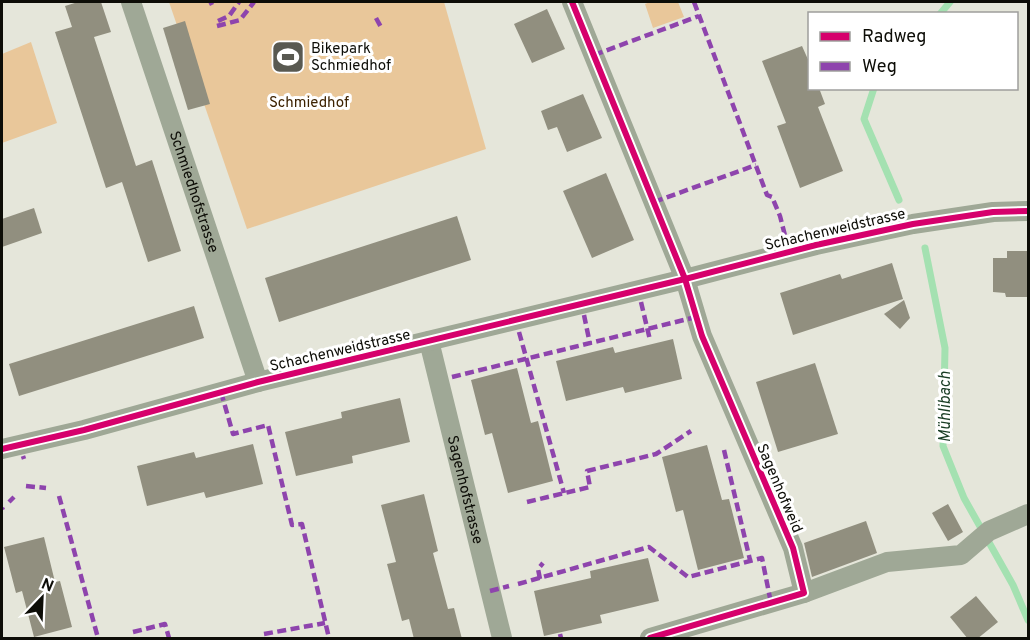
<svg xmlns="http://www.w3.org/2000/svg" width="1030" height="640" font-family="Overpass,sans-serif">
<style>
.green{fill:#e9c79a}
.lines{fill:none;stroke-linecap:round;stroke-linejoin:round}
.stream{stroke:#a4e1b1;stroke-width:7}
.building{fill:#918f7f}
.minor{stroke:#9fa896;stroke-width:20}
.quiet{stroke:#8e44ad;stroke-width:4.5;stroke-dasharray:9 4.5;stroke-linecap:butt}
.cycleway-casing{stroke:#fff;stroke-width:10}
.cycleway{stroke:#d6006c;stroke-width:6}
.labels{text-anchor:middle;stroke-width:6;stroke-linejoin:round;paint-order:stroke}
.poi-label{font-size:15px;fill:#0d0d07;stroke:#fff;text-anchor:start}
.park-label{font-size:15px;fill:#3d2201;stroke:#fff}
.street-label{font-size:15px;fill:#0d0d07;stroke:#fff}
.water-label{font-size:16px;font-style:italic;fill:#193d24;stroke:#fff}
</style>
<rect width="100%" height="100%" fill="#e5e6da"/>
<g class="green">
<polygon points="169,2 444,2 486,149 247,229"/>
<polygon points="650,2 678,2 684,17 653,28 645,4"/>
<polygon points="31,42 57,123 2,143 2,54"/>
</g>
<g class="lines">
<g class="stream">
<polyline points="940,14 950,2"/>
<polyline points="874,88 864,119 899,200"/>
<polyline points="925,248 945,348 943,446 964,498 1013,585 1028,620"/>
</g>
</g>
<g class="building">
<polygon points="78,2 101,2 111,32 94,37 136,166 152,160 181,251 148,262 122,182 106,188 55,32 72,27 65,6"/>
<polygon points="547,9 565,49 532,63 514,24"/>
<polygon points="185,21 210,104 188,110 163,28"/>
<polygon points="802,46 810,64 810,88 819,88 825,104 818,107 843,171 800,188 777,126 786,123 762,61"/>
<polygon points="583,94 602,138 567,152 557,127 548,130 541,111"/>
<polygon points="606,173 634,240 592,258 563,191"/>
<polygon points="34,208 42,233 2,247 2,219"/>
<polygon points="457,216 471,260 279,322 265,278"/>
<polygon points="1007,251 1029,251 1029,297 1006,297 1005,293 993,292 993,258 1007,258"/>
<polygon points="892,263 903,299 793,335 780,293 840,274 842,279"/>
<polygon points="904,300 910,318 900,329 884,314"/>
<polygon points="194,306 204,338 19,396 9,364"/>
<polygon points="673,339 682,379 625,393 623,387 566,401 556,361 613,347 615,353"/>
<polygon points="815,363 838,434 778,452 756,382"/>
<polygon points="517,368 531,423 538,421 553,481 508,493 492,433 485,435 471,380"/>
<polygon points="400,398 410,442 352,456 353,463 296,476 285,432 342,418 341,412"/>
<polygon points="253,444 263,484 206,498 204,492 147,506 137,466 194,452 196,458"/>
<polygon points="707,445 722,500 729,499 744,558 698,570 683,510 676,512 662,457"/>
<polygon points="424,494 438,551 433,553 448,609 454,608 462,639 414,639 409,619 402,621 387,564 396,562 381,505"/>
<polygon points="948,504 963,532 948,541 932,513"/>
<polygon points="866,521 877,553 812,577 804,543"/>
<polygon points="44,537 55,582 60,581 72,627 34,637 22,591 16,593 4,547"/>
<polygon points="648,558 659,601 600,615 602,623 544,636 534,591 591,578 590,571"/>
<polygon points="976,596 998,622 977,639 968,639 950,617"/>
</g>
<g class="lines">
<g class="minor">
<path id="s1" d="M131,2L258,382"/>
<polyline points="572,2 685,279 702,336 793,548 804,593 650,638"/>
<path id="s2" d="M429,341L502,638"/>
<polyline points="2,449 84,430 258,382 685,279 816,245 913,224 993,212 1028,211"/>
<polyline points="804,593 887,562 961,555 989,531 1028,514"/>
</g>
<g class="quiet">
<polyline points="694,2 767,195 772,197 780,216 789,251"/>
<polyline points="209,4 213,2"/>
<polyline points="376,18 382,29"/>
<polyline points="218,21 229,16 239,2"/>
<polyline points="217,26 240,20 254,2"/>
<polyline points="594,55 699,16"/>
<polyline points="654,202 756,165"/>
<polyline points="641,302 650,340"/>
<polyline points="584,315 590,344"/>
<polyline points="519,332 564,493"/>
<polyline points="452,377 696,317"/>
<polyline points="221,392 233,434 268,425 292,525 302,524 329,638"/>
<polyline points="724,450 750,560"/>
<polyline points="23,456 24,459"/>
<polyline points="26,486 46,488"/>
<polyline points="59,496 98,638"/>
<polyline points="9,502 14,497"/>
<polyline points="527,502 590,487 587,471 656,454 691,431"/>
<polyline points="2,509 3,507"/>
<polyline points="540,579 538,569 543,563"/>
<polyline points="518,584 649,547 688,577 762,558 771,603"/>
<polyline points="490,591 509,586"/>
<polyline points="133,632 165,624 169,638"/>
<polyline points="264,634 325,623"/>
<polyline points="560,634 561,638"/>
</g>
<defs>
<g id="cycleway">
<polyline points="572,2 685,279 702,336 793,548 804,593 650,638"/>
<polyline points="2,449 84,430 258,382 685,279 816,245 913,224 993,212 1028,211"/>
</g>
</defs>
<use href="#cycleway" class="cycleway-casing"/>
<use href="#cycleway" class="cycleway"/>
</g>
<defs>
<symbol id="stadium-square" viewBox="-11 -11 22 22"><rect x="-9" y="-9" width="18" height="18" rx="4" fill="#595951" stroke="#fff"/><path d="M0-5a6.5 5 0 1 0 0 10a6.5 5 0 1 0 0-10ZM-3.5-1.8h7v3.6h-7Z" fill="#fff"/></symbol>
</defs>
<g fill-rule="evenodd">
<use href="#stadium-square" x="269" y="38" width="38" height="38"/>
</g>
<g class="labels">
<g class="poi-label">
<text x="311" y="53">Bikepark<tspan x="311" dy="17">Schmiedhof</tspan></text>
</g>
<g class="park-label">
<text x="309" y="107">Schmiedhof</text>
</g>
<g class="street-label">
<text dy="5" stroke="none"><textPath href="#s1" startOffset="200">Schmiedhofstrasse</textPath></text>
<text transform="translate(835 229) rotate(-13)" y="5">Schachenweidstrasse</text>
<text transform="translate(340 350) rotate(-13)" y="5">Schachenweidstrasse</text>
<text transform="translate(780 488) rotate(67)" y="5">Sagenhofweid</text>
<text dy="5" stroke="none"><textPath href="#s2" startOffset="153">Sagenhofstrasse</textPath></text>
</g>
<g class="water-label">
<text transform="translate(944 407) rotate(-90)" y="6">Mühlibach</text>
</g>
</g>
<rect width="1030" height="640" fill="none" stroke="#0d0d07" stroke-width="6"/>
<rect x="808" y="12" width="210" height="78" fill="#ffffff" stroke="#9e9e9c" stroke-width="1.5"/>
<rect x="820" y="32" width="30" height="9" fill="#d6006c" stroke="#9e9e9c" stroke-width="1.5"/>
<text x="862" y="42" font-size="18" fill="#0d0d07">Radweg</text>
<rect x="820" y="62" width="30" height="9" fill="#8e44ad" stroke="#9e9e9c" stroke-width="1.5"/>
<text x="862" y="72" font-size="18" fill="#0d0d07">Weg</text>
<g transform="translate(42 598) rotate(23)" stroke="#ffffff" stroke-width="4.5" paint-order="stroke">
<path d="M0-4.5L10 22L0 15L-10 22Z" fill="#0d0d07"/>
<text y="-9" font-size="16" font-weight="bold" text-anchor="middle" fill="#0d0d07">N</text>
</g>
</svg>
